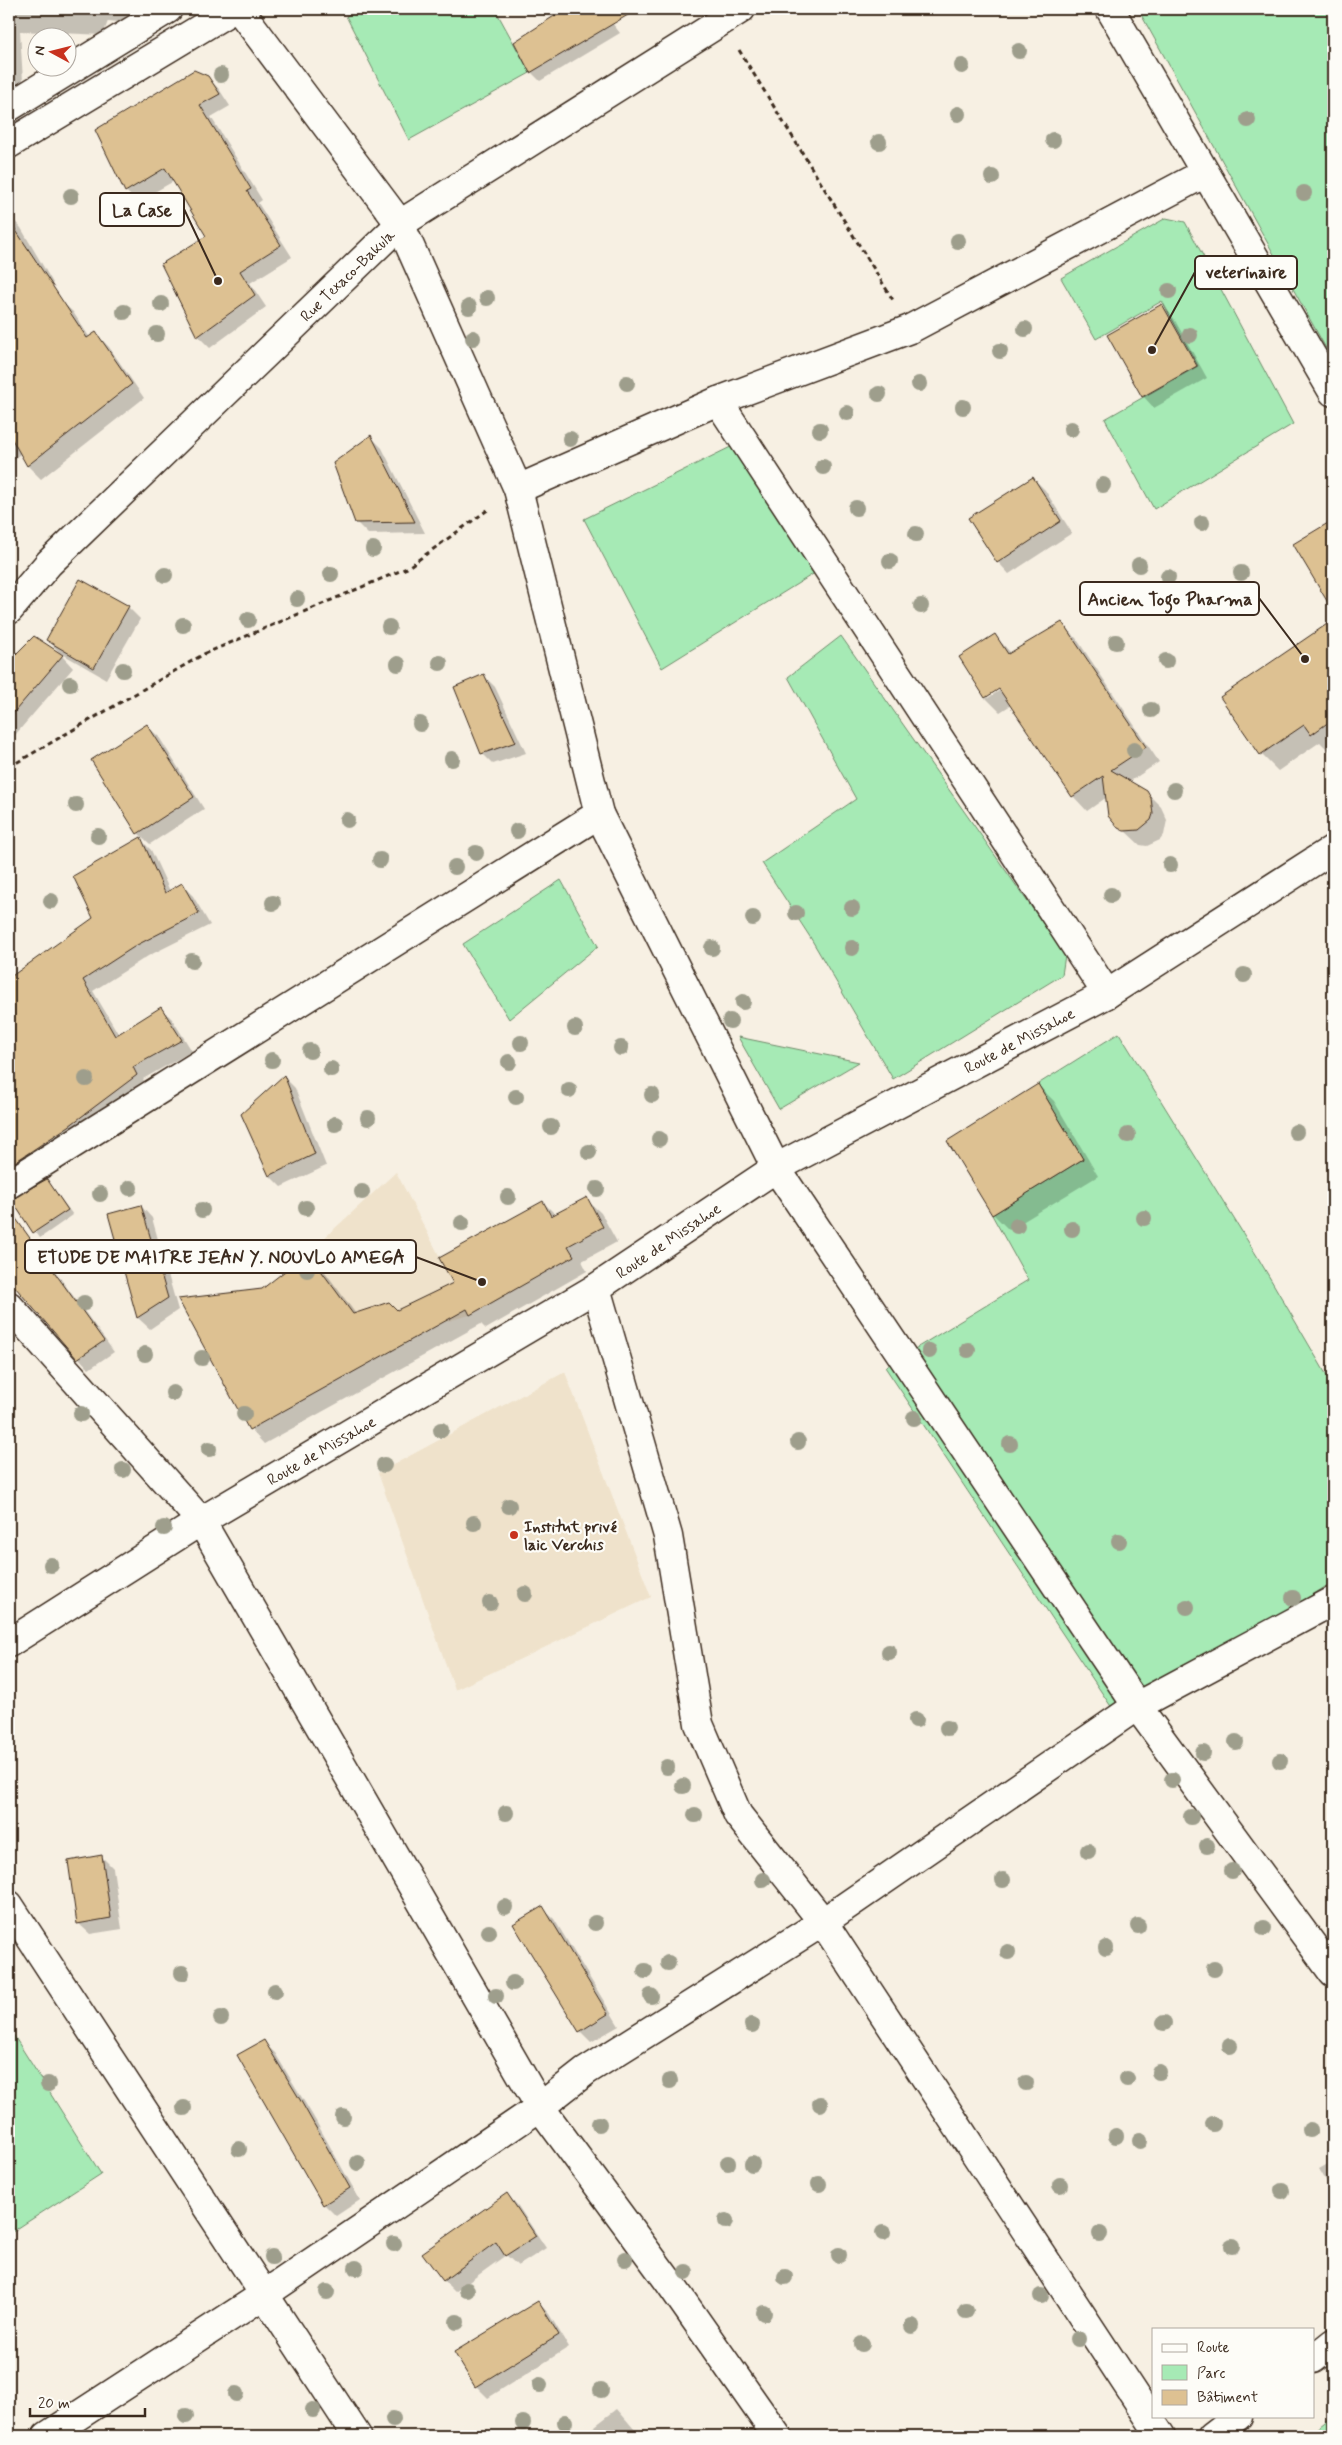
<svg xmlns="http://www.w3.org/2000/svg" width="1342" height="2445" font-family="Mynerve,sans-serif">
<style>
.built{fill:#efe2cb}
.green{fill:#a6eab5;stroke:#708a6a}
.shadow{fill:#0003;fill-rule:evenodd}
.building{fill:#ddc192;stroke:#3b2a1e}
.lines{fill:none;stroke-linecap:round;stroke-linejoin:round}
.minor-casing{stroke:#3b2a1e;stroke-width:31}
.secondary-casing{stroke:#3b2a1e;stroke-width:31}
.path{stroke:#3b2a1e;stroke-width:3;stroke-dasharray:5 4;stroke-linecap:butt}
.minor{stroke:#fdfcf7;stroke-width:28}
.secondary{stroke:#fdfcf7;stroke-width:28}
.tree{fill:#9e9e8c}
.poi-dot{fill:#c8321e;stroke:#fdfcf7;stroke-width:2}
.labels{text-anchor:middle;stroke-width:4.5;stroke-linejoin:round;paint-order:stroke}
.street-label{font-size:16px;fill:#3b2a1e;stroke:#fdfcf7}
.poi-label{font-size:16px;font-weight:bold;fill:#3b2a1e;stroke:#fdfcf7;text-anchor:start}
.leader{fill:none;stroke:#3b2a1e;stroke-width:2}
.callout-dot{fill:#3b2a1e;stroke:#fdfcf7;stroke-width:2}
.callout{fill:#fdfcf7;stroke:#3b2a1e;stroke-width:2}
.callout-label{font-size:18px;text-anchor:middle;font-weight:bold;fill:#3b2a1e}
</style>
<rect width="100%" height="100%" fill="#f7f0e3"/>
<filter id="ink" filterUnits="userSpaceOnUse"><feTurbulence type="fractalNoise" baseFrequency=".02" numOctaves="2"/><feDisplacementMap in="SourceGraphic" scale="10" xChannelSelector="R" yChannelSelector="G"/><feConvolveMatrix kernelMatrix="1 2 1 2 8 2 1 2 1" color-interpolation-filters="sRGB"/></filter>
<g filter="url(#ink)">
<g class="built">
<polygon points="396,1172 470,1315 444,1322 397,1310 389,1302 353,1314 308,1253"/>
<polygon points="565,1372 651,1597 455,1690 378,1473"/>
</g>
<g class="green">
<polygon points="360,9 495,9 530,73 409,140 346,16"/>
<polygon points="1138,9 1333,9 1333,361"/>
<polygon points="1166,218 1185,222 1293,424 1154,509 1105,419 1198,366 1162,301 1096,339 1061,278"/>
<polygon points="749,438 826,566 662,668 584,519"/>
<polygon points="841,636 1065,955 1062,975 893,1079 810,937 762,863 856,799 788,677"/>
<polygon points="561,880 598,946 509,1019 463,944"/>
<polygon points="1119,1033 1257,1256 1333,1386 1333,1582 1118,1717 885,1367 1028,1280 992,1215 1083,1159 1038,1084"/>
<polygon points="738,1037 859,1062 779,1109"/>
<polygon points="9,2028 101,2174 9,2234"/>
<polygon points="1333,2416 1333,2436 1307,2436"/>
</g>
<g class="shadow">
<polygon points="9,9 156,9 143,24 108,21 103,35 20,31 24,98 9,110"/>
<polygon points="372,9 381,9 375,12"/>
<polygon points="568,9 601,9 620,33 540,81 531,72 515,43"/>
<polygon points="207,77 219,89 230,106 211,117 262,200 258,203 292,257 250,283 266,307 210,348 198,336 162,265 208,237 174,181 137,202 126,191"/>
<polygon points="10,216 21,228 53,283 9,310"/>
<polygon points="60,300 73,312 90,338 96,334 109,347 144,398 41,479 28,466 21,453 9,464 9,347"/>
<polygon points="1162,305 1173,317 1207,378 1154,408 1143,396"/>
<polygon points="371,437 382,448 425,533 368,534 356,522"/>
<polygon points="1033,478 1045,490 1072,533 1009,574 998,562"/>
<polygon points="1326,525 1333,532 1333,607 1332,606"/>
<polygon points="128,607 140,619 106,679 59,652 48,640"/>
<polygon points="1333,622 1333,748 1329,751 1320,742 1278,771 1261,754 1222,697"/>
<path d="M1062,624L1076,638L1159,762L1129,782L1146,792L1161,807L1167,820L1164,835L1160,840L1147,846L1140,845L1124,830L1107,797L1087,811L1073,796L1011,705L1000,712L986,698L961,658L995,636L1011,653ZM1004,685L1005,687L988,698V695Z"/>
<polygon points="34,637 62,656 73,668 9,742 9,663"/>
<polygon points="484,676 495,687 526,753 493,764 482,753"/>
<polygon points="147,726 159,737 204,809 150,844 138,833"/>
<polygon points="140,839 151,850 170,891 182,885 193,896 210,925 148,956 93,991 119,1035 161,1008 172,1019 192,1051 143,1079 147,1086 9,1186 9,980 94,918"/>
<polygon points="284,1077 295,1088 326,1166 281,1187 270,1176"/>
<polygon points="1038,1085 1054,1101 1098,1176 1009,1230 993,1214"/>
<polygon points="47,1180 73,1215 40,1238 13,1200"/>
<polygon points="586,1199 601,1213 617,1242 582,1261 587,1271 486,1329 481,1324 264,1444 250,1429 262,1290 308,1255 323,1269 356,1314 397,1312 455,1284 543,1202 556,1215"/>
<polygon points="141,1206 152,1218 178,1310 150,1329 138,1318 110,1215"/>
<polygon points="25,1233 36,1245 114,1352 89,1369 20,1293 9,1278 9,1245"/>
<polygon points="101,1856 113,1868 122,1929 90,1934 78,1923"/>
<polygon points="542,1908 554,1919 619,2026 591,2042 580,2031"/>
<polygon points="263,2042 275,2053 313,2116 360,2200 336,2216 324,2204 239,2056"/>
<polygon points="1333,2161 1333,2192 1319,2169"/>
<polygon points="507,2194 518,2206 546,2248 518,2266 506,2255 455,2292 444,2281 424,2253"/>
<polygon points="538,2302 549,2314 569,2347 488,2398 476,2386"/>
<polygon points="617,2409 640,2436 582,2436"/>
</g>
<g class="building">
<polygon points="565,9 638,9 530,73 514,42"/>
<polygon points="194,70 208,76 220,94 200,105 251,189 247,191 281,245 240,271 255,295 197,337 161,264 206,236 165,168 125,192 95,130"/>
<polygon points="9,220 87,338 96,332 132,384 27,466 9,434"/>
<polygon points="1162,304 1197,366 1142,397 1107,335"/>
<polygon points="371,435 415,522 355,523 333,463"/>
<polygon points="1033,477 1061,521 997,563 968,518"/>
<polygon points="1333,520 1333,611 1293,544"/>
<polygon points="80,579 129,606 94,668 46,640"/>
<polygon points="1333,620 1333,719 1311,735 1304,725 1260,755 1220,697"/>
<polygon points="1062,622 1146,747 1111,770 1147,791 1151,798 1153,814 1151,820 1139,830 1124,831 1118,828 1108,816 1103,776 1072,797 999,689 985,698 959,657 995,634 1008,654"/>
<polygon points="34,636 63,655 9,718 9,661"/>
<polygon points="484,674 516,742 481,754 454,687"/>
<polygon points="147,724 194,797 137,834 91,760"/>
<polygon points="141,837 165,893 182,883 199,913 137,945 83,980 115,1036 161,1007 182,1040 133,1067 137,1075 69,1126 9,1166 9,978 93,918 73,876"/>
<polygon points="284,1075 315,1154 269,1176 241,1114"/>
<polygon points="1038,1084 1083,1159 992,1215 947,1141"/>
<polygon points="47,1179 68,1210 33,1233 11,1199"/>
<polygon points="587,1197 603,1227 568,1246 574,1256 470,1315 467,1309 249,1430 178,1299 262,1289 308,1253 353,1314 389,1302 397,1310 453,1283 439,1258 543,1201 551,1216"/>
<polygon points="141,1205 168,1298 137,1318 108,1214"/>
<polygon points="9,1209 104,1341 77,1359 9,1280"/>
<polygon points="102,1855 111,1918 77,1924 68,1861"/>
<polygon points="543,1906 608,2014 579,2032 513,1924"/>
<polygon points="264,2040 302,2103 350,2188 323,2205 237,2055"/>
<polygon points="507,2193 536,2236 505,2256 496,2242 443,2281 422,2253"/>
<polygon points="538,2301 559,2335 475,2387 454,2352"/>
</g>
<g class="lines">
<defs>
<g id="minor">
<polyline points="239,9 400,224 518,489 599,814 776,1168 1137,1706 1333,1973"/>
<polyline points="1110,9 1333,392"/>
<polyline points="9,107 168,9"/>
<polyline points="9,144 233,9"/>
<polyline points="718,401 1107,994"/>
<polyline points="518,489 718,401 910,329 1205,173"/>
<polyline points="9,610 49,563 400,224 741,9"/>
<polyline points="9,1184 599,814"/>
<polyline points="596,1288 668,1536 699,1724 738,1815 823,1922 1161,2436"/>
<polyline points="9,1306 201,1521 540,2107 669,2282 777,2436"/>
<polyline points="9,1905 357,2436"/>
<polyline points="1313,2359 1333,2343"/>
<polyline points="47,2436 265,2294 540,2107 586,2071 823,1922 1137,1706 1333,1601"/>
<polyline points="1212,2436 1238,2416"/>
</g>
<polyline id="secondary" points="9,1643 201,1521 596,1288 776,1168 1107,994 1333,849"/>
</defs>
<use href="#minor" class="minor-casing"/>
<use href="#secondary" class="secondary-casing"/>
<g class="path">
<polyline points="739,50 893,300"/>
<polyline points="9,767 204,654 407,568 489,509"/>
</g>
<use href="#minor" class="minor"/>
<use href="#secondary" class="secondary"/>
</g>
<g class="tree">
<circle cx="1019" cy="51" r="8"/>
<circle cx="962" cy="66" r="8"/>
<circle cx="221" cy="75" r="8"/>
<circle cx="958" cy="114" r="8"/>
<circle cx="1248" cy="120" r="8"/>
<circle cx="1053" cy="140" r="8"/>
<circle cx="879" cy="142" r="8"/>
<circle cx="992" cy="177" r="8"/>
<circle cx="1304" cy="193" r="8"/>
<circle cx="71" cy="196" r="8"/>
<circle cx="958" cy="241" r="8"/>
<circle cx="1169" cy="291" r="8"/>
<circle cx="487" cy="298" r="8"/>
<circle cx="161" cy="304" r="8"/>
<circle cx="469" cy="307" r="8"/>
<circle cx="124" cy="312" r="8"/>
<circle cx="1025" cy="329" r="8"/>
<circle cx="157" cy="334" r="8"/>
<circle cx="1190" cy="335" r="8"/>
<circle cx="473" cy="338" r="8"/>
<circle cx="1000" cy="351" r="8"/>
<circle cx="627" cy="383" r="8"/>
<circle cx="919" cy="384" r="8"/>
<circle cx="879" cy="394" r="8"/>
<circle cx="963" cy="407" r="8"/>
<circle cx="847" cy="413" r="8"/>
<circle cx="1071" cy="429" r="8"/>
<circle cx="820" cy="430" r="8"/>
<circle cx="570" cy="439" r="8"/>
<circle cx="823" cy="467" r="8"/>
<circle cx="1103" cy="485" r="8"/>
<circle cx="856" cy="508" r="8"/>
<circle cx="1202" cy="523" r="8"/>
<circle cx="916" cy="534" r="8"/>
<circle cx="373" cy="549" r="8"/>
<circle cx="890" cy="561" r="8"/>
<circle cx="1139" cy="565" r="8"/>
<circle cx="1241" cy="573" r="8"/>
<circle cx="331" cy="574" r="8"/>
<circle cx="165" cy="575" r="8"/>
<circle cx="1168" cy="577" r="8"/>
<circle cx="297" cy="599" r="8"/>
<circle cx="921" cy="606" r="8"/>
<circle cx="248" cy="620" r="8"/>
<circle cx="183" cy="625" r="8"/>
<circle cx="389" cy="627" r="8"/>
<circle cx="1116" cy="642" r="8"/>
<circle cx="1166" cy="661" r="8"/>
<circle cx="440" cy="663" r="8"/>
<circle cx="398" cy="664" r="8"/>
<circle cx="123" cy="670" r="8"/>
<circle cx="70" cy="684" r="8"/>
<circle cx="1151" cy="710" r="8"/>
<circle cx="420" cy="724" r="8"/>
<circle cx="1134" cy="750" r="8"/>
<circle cx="452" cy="759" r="8"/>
<circle cx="1174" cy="790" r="8"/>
<circle cx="76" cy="805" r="8"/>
<circle cx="347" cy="820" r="8"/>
<circle cx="517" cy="831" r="8"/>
<circle cx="98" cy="836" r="8"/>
<circle cx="476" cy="853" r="8"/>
<circle cx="380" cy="860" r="8"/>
<circle cx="1170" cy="865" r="8"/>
<circle cx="455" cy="867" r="8"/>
<circle cx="1111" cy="895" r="8"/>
<circle cx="51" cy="901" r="8"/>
<circle cx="273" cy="903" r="8"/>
<circle cx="852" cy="908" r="8"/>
<circle cx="796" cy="913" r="8"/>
<circle cx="753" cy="918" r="8"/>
<circle cx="712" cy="948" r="8"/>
<circle cx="852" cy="948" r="8"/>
<circle cx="192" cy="961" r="8"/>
<circle cx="1244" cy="975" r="8"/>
<circle cx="743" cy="1002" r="8"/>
<circle cx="730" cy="1021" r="8"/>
<circle cx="575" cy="1028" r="8"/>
<circle cx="521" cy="1043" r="8"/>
<circle cx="621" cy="1048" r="8"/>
<circle cx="310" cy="1051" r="8"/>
<circle cx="272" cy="1060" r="8"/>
<circle cx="509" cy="1062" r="8"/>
<circle cx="331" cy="1069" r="8"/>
<circle cx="86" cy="1079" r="8"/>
<circle cx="569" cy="1090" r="8"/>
<circle cx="652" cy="1095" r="8"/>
<circle cx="516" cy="1097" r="8"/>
<circle cx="368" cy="1118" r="8"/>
<circle cx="335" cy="1124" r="8"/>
<circle cx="551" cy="1127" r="8"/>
<circle cx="1296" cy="1132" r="8"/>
<circle cx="1128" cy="1135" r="8"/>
<circle cx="659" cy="1139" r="8"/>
<circle cx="589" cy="1152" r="8"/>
<circle cx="130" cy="1188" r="8"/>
<circle cx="597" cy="1189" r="8"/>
<circle cx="362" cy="1192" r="8"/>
<circle cx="100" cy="1194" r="8"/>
<circle cx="508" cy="1197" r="8"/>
<circle cx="306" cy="1208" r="8"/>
<circle cx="202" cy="1210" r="8"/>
<circle cx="1144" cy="1218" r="8"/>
<circle cx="462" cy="1223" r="8"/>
<circle cx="1017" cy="1226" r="8"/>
<circle cx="1072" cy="1229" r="8"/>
<circle cx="307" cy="1270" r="8"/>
<circle cx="84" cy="1303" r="8"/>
<circle cx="968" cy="1350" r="8"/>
<circle cx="929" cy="1351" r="8"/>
<circle cx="145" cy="1354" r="8"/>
<circle cx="202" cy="1358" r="8"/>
<circle cx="173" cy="1393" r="8"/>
<circle cx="81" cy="1414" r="8"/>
<circle cx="244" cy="1414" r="8"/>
<circle cx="914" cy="1418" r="8"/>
<circle cx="441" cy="1430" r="8"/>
<circle cx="798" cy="1442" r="8"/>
<circle cx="1010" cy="1444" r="8"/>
<circle cx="209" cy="1449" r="8"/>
<circle cx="384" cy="1465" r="8"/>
<circle cx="123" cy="1470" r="8"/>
<circle cx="509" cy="1506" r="8"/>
<circle cx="474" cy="1523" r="8"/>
<circle cx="164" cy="1528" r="8"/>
<circle cx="1119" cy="1541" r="8"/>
<circle cx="51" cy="1565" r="8"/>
<circle cx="525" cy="1594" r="8"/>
<circle cx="1293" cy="1598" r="8"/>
<circle cx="490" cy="1603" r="8"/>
<circle cx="1187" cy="1607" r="8"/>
<circle cx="889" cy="1652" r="8"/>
<circle cx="916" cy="1720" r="8"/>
<circle cx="947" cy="1728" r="8"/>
<circle cx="1236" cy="1742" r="8"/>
<circle cx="1203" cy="1753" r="8"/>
<circle cx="1280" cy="1761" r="8"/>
<circle cx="667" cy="1767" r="8"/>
<circle cx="1172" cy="1780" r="8"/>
<circle cx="683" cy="1786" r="8"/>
<circle cx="506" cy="1813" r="8"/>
<circle cx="695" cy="1815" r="8"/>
<circle cx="1191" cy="1817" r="8"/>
<circle cx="1207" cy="1846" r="8"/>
<circle cx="1088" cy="1851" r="8"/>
<circle cx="1232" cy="1871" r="8"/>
<circle cx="763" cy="1880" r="8"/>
<circle cx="1003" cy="1880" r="8"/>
<circle cx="505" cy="1907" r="8"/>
<circle cx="595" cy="1923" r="8"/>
<circle cx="1138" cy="1926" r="8"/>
<circle cx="1264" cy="1928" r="8"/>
<circle cx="489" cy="1932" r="8"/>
<circle cx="1106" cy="1948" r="8"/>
<circle cx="1008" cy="1952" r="8"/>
<circle cx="668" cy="1963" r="8"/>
<circle cx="1214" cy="1969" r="8"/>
<circle cx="645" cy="1971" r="8"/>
<circle cx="182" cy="1973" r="8"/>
<circle cx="513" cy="1983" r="8"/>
<circle cx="275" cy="1991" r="8"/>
<circle cx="496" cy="1996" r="8"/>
<circle cx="651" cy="1996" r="8"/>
<circle cx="221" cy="2018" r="8"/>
<circle cx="1164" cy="2023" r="8"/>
<circle cx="752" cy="2025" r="8"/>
<circle cx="1230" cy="2046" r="8"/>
<circle cx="1159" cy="2072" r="8"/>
<circle cx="1127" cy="2079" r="8"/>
<circle cx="670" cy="2081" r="8"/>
<circle cx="1026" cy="2083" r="8"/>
<circle cx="48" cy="2084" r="8"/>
<circle cx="820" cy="2104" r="8"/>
<circle cx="184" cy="2108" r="8"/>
<circle cx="343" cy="2117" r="8"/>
<circle cx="599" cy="2124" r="8"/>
<circle cx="1213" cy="2124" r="8"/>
<circle cx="1310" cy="2130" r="8"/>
<circle cx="1116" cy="2136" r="8"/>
<circle cx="1140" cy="2141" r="8"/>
<circle cx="239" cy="2149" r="8"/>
<circle cx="358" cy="2163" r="8"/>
<circle cx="728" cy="2163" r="8"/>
<circle cx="752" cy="2164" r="8"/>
<circle cx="819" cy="2184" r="8"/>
<circle cx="1060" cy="2185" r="8"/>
<circle cx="1282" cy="2191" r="8"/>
<circle cx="726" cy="2221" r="8"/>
<circle cx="883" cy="2233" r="8"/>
<circle cx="1100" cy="2234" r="8"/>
<circle cx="394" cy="2244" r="8"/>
<circle cx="1232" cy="2246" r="8"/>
<circle cx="839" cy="2255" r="8"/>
<circle cx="272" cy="2257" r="8"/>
<circle cx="625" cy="2259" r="8"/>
<circle cx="356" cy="2268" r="8"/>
<circle cx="686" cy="2272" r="8"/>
<circle cx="785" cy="2277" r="8"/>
<circle cx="467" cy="2290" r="8"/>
<circle cx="327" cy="2292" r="8"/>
<circle cx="1041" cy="2296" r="8"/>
<circle cx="966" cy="2311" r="8"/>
<circle cx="764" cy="2313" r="8"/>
<circle cx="457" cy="2322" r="8"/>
<circle cx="912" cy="2326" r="8"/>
<circle cx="1078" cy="2339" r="8"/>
<circle cx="862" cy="2344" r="8"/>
<circle cx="540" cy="2385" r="8"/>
<circle cx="601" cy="2390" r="8"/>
<circle cx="236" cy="2394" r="8"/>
<circle cx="313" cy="2410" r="8"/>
<circle cx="186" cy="2416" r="8"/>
<circle cx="393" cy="2419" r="8"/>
<circle cx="565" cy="2422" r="8"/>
<circle cx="523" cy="2423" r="8"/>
</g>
</g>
<circle class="poi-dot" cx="514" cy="1535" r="5"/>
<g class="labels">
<g class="street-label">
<text transform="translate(347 275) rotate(-44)" y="6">Rue Texaco-Bakula</text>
<text transform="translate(1019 1040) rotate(-28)" y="6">Route de Missahoe</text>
<text transform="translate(668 1240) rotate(-34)" y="6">Route de Missahoe</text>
<text transform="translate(321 1450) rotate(-30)" y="6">Route de Missahoe</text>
</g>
<g class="poi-label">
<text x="524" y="1532">Institut privé<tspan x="524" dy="18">laic Verchis</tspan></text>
</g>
</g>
<path class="leader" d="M218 281L184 209M1152 350L1195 272M1305 659L1259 598M482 1282L416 1257"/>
<g class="callout-dot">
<circle cx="218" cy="281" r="5"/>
<circle cx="1152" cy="350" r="5"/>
<circle cx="1305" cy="659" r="5"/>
<circle cx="482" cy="1282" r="5"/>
</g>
<g class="callout">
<rect x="100" y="193" width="84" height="33" rx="5"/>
<rect x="1195" y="256" width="102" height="33" rx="5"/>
<rect x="1080" y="582" width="179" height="33" rx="5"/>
<rect x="25" y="1240" width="391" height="33" rx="5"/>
</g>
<g class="callout-label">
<text x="142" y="216">La Case</text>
<text x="1246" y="278">veterinaire</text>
<text x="1170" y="605">Ancien Togo Pharma</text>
<text x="221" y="1263">ETUDE DE MAITRE JEAN Y. NOUVLO AMEGA</text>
</g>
<rect width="1342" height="2445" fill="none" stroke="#fdfcf7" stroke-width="30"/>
<rect x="15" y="15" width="1312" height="2415" fill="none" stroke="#3b2a1e" stroke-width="2" filter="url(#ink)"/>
<rect x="1152" y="2328" width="162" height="90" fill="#fdfcf7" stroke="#afa8a0"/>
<rect x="1162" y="2344" width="25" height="8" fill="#fdfcf7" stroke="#afa8a0"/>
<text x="1197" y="2352" font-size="15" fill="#3b2a1e">Route</text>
<rect x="1162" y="2365" width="25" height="15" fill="#a6eab5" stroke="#afa8a0"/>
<text x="1197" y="2378" font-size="15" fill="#3b2a1e">Parc</text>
<rect x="1162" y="2390" width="25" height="15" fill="#ddc192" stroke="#afa8a0"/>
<text x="1197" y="2402" font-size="15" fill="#3b2a1e">Bâtiment</text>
<g transform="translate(52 52) rotate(277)"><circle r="24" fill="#fdfcf7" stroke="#afa8a0"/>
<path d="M0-4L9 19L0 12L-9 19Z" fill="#c8321e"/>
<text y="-8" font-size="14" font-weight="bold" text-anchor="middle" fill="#3b2a1e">N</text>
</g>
<path d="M30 2408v8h115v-8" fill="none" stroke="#3b2a1e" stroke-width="2.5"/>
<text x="38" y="2408" font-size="15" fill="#3b2a1e" stroke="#fdfcf7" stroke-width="4" paint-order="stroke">20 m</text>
</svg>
